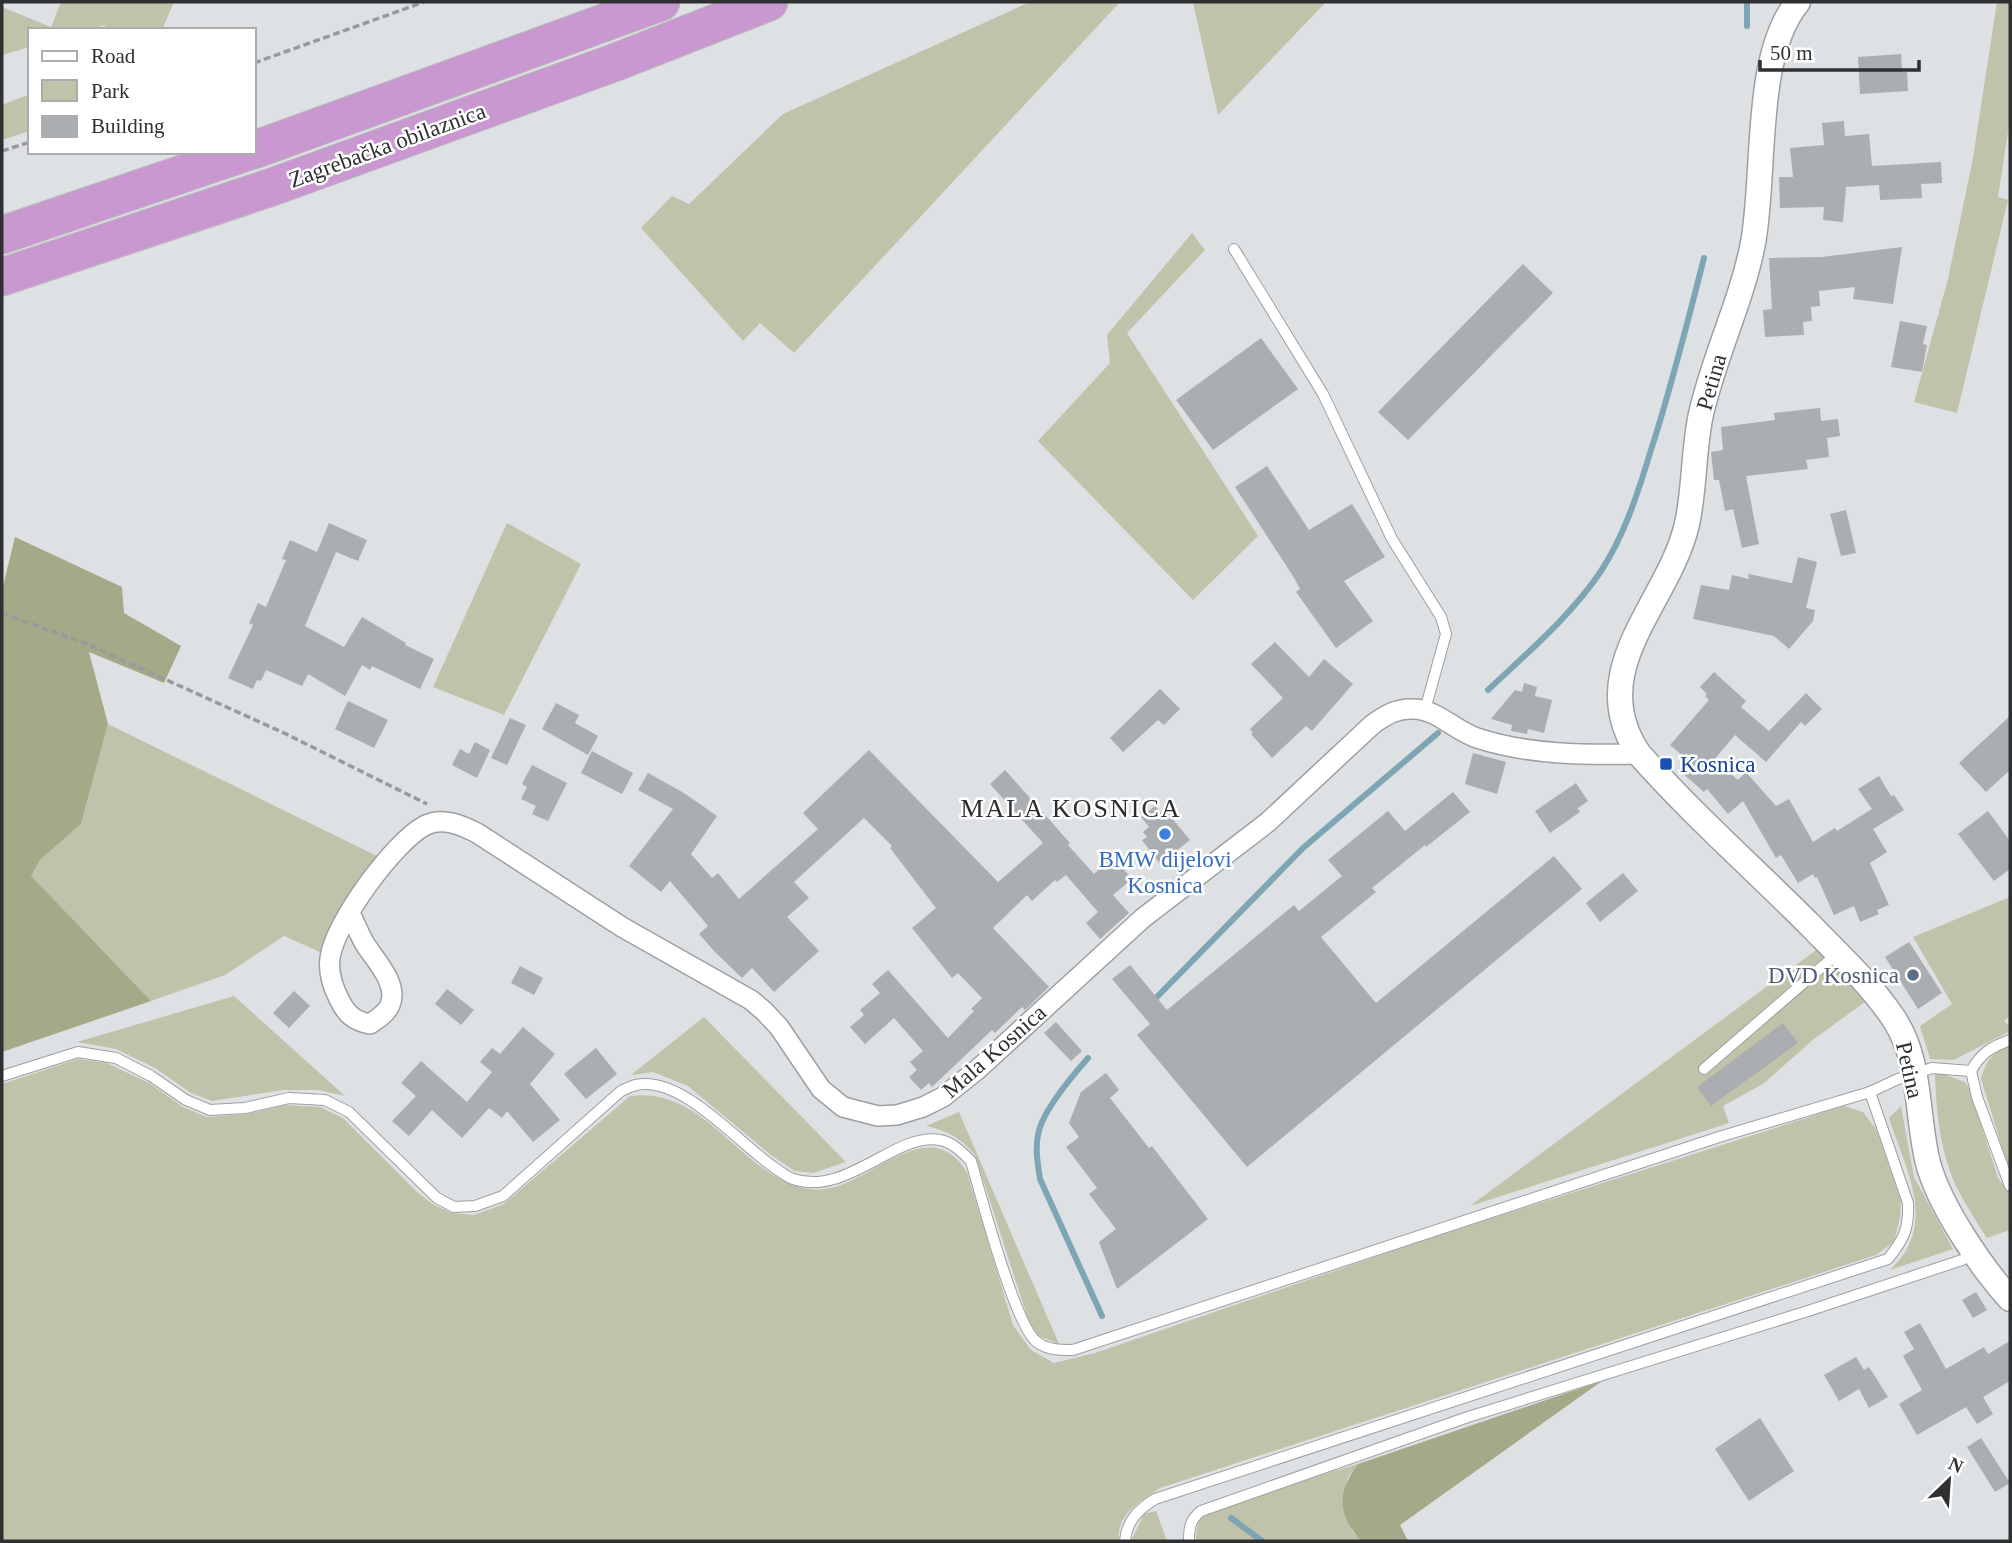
<svg xmlns="http://www.w3.org/2000/svg" width="2012" height="1543" font-family="Georgia,serif">
<style>
.green{fill:#c0c3a9}
.forest{fill:#a5a987}
.lines{fill:none;stroke-linecap:round;stroke-linejoin:round}
.stream{stroke:#7da5b3;stroke-width:6}
.building{fill:#abaeb0}
.service-casing{stroke:#9da0a2;stroke-width:12}
.minor-casing{stroke:#9da0a2;stroke-width:22}
.tertiary-casing{stroke:#9da0a2;stroke-width:27}
.motorway-casing{stroke:#bcbdbd;stroke-width:39}
.path{stroke:#989a9c;stroke-width:3.5;stroke-dasharray:7 3.5;stroke-linecap:butt}
.service{stroke:#fff;stroke-width:10}
.minor{stroke:#fff;stroke-width:19}
.tertiary{stroke:#fff;stroke-width:24}
.motorway{stroke:#ca98d1;stroke-width:37}
.transit-dot{fill:#1a4fb4;stroke:#fff;stroke-width:2.5}
.shop-dot{fill:#3f7fe0;stroke:#fff;stroke-width:2.5}
.service-dot{fill:#5c6f8a;stroke:#fff;stroke-width:2.5}
.labels{text-anchor:middle;stroke-width:5;stroke-linejoin:round;paint-order:stroke}
.street-label{font-size:23px;fill:#2f3031;stroke:#fff}
.transit-label{font-size:23px;fill:#164399;stroke:#fff;text-anchor:start}
.shop-label{font-size:23px;fill:#366cbe;stroke:#fff}
.service-label{font-size:23px;fill:#4e5e75;stroke:#fff;text-anchor:end}
.quarter-label{font-size:26px;letter-spacing:2px;fill:#2c2d30;stroke:#fff}
</style>
<rect width="100%" height="100%" fill="#dee1e4"/>
<g class="green">
<polygon points="61,2 174,2 162,30 104,30 105,25 89,30 30,30 30,47 2,55 2,7 51,27"/>
<polygon points="1030,2 1120,2 794,353 760,323 743,341 641,228 672,196 689,204 783,114"/>
<polygon points="1193,2 1326,2 1218,115"/>
<polygon points="1997,2 2010,2 2010,119 1998,197 2008,200 1957,413 1914,402 1948,279 1973,158"/>
<polygon points="30,94 30,131 2,140 2,105"/>
<polygon points="1192,233 1205,250 1127,333 1258,536 1193,600 1038,441 1110,363 1107,335"/>
<polygon points="507,523 581,564 504,715 433,687"/>
<path d="M108,724L377,856C354,887 336,917 322,953L284,936L225,975L151,1001L30,876L40,860L81,824Z"/>
<polygon points="2010,897 2010,1015 2004,1021 2010,1026 2010,1031 1954,1060 1930,1059 1920,1026 1952,1004 1913,937"/>
<polygon points="1819,948 1855,987 1865,1002 1814,1039 1763,1084 1723,1106 1729,1123 1470,1206"/>
<polygon points="234,996 345,1096 318,1090 283,1090 212,1101 191,1093 155,1068 116,1049 77,1042"/>
<polygon points="704,1017 846,1162 813,1173 795,1171 772,1156 688,1086 653,1072 631,1075"/>
<path d="M2010,1046V1173L1981,1079C1986,1060 1992,1052 2010,1046Z"/>
<path d="M78,1059L107,1063L149,1083L183,1107L207,1117L247,1114L284,1105L320,1107L343,1118L418,1193L434,1205L452,1213L474,1215L504,1204L630,1096C708,1086 740,1178 810,1189C864,1198 924,1105 967,1172L1013,1325L1031,1350L1054,1363L1095,1353L1442,1234L1844,1106L1863,1112L1876,1129L1901,1201L1900,1217L1894,1242L1876,1255L1160,1488C1140,1502 1116,1514 1119,1541H2V1084Z"/>
<path d="M1935,1071L1965,1082L1970,1090L1998,1178L2010,1194V1230L1987,1238C1977,1223 1967,1207 1958,1190C1940,1154 1936,1111 1935,1071Z"/>
<path d="M1901,1106L1914,1177L1953,1249L1890,1270C1939,1225 1906,1171 1889,1118Z"/>
<path d="M959,1112L1059,1344L1039,1336L1030,1325L975,1155C961,1138 948,1131 926,1126Z"/>
<path d="M1358,1464L1347,1479L1352,1531L1361,1541H1196C1196,1535 1196,1526 1200,1520C1213,1504 1332,1472 1358,1464Z"/>
<polygon points="1156,1511 1167,1541 1131,1541 1144,1514"/>
</g>
<g class="forest">
<polygon points="15,537 122,587 124,613 181,646 164,683 89,652 108,724 81,824 40,860 31,876 151,1001 2,1052 2,590"/>
<path d="M1602,1381L1400,1525L1408,1541H1361C1337,1514 1337,1492 1358,1464Z"/>
</g>
<g class="lines">
<g class="stream">
<polyline points="1747,26 1747,2"/>
<path d="M1488,690C1527,653 1571,616 1601,571C1624,536 1638,493 1650,453C1671,389 1687,324 1704,258"/>
<polyline points="1152,1002 1303,848 1438,733"/>
<path d="M1088,1058C1073,1075 1041,1113 1038,1135C1035,1150 1038,1165 1040,1179L1102,1316"/>
<polyline points="1231,1518 1262,1541"/>
</g>
</g>
<g class="building">
<polygon points="1901,54 1902,72 1907,72 1908,91 1860,94 1858,57"/>
<polygon points="1844,121 1845,136 1869,134 1872,166 1941,162 1942,183 1921,184 1922,198 1880,200 1879,185 1846,187 1843,222 1823,220 1824,207 1780,208 1779,177 1793,177 1790,148 1824,145 1822,123"/>
<polygon points="1902,247 1893,304 1853,299 1855,287 1819,291 1820,306 1811,307 1812,321 1803,322 1804,335 1765,337 1763,310 1772,309 1769,258 1822,257"/>
<polygon points="1523,264 1553,293 1408,440 1378,412"/>
<polygon points="1900,321 1927,326 1923,344 1927,345 1922,372 1891,367"/>
<polygon points="1261,338 1298,389 1213,450 1176,400"/>
<polygon points="1820,408 1821,421 1838,419 1840,436 1827,438 1829,457 1806,460 1808,469 1746,476 1759,544 1742,548 1733,509 1725,511 1719,480 1714,480 1711,452 1723,450 1721,427 1775,420 1774,413"/>
<polygon points="1267,466 1309,530 1352,504 1385,557 1344,581 1373,621 1336,648 1296,592 1300,589 1293,576 1235,487"/>
<polygon points="1846,510 1856,553 1841,556 1830,514"/>
<polygon points="329,523 367,540 358,561 336,552 305,626 344,647 362,617 406,643 405,645 434,659 420,689 372,666 370,670 362,665 345,696 308,674 302,686 266,670 261,681 257,680 253,689 228,678 253,625 249,623 258,603 266,607 286,560 282,559 290,540 317,552"/>
<polygon points="1798,557 1817,562 1806,608 1815,610 1813,621 1789,649 1774,636 1693,619 1701,585 1729,590 1732,575 1749,579 1748,574 1792,583"/>
<polygon points="1275,642 1309,677 1324,659 1353,684 1312,731 1306,726 1272,758 1251,734 1253,733 1250,729 1283,698 1251,664"/>
<polygon points="1714,672 1746,701 1741,707 1769,731 1806,693 1822,709 1805,726 1801,722 1766,762 1735,735 1714,760 1738,780 1746,772 1776,806 1789,799 1813,842 1835,828 1837,831 1872,809 1858,789 1879,776 1891,796 1894,795 1904,810 1873,829 1887,852 1870,863 1889,905 1877,910 1879,914 1860,922 1854,906 1834,915 1817,877 1815,878 1813,874 1798,883 1781,855 1776,858 1743,801 1728,814 1707,789 1704,792 1681,772 1690,762 1670,745 1709,700 1705,696 1707,694 1700,687"/>
<polygon points="1524,683 1537,687 1535,696 1552,700 1544,733 1528,729 1527,734 1511,731 1512,725 1491,719 1515,690 1522,692"/>
<polygon points="1160,689 1180,709 1164,725 1158,720 1123,752 1110,738"/>
<polygon points="348,701 388,720 374,748 335,729"/>
<polygon points="556,703 579,715 575,723 598,736 588,755 542,729"/>
<polygon points="2010,716 2010,770 1986,792 1959,763"/>
<polygon points="510,718 526,725 507,765 491,758"/>
<polygon points="475,742 490,750 477,778 452,765 460,749 469,754"/>
<polygon points="869,750 998,882 1043,843 990,784 1005,770 1070,843 1068,845 1094,874 1113,857 1132,879 1113,895 1129,913 1100,939 1086,923 1098,912 1066,875 1057,882 1055,880 1032,901 1027,895 993,928 1049,987 1025,1010 1022,1007 995,1033 992,1030 932,1087 929,1083 921,1090 909,1077 917,1070 910,1062 923,1051 894,1018 865,1044 850,1027 864,1015 860,1010 880,993 872,984 888,970 948,1038 974,1011 971,1009 982,998 958,973 952,978 912,928 936,908 890,848 892,846 864,818 794,882 809,898 787,917 819,951 774,992 752,968 742,978 715,952 699,934 708,926 670,881 661,892 629,866 673,809 638,790 648,773 684,793 717,816 691,854 712,878 718,873 739,899 818,829 803,813"/>
<polygon points="592,751 633,773 622,794 581,773"/>
<polygon points="1473,753 1506,762 1497,794 1465,784"/>
<polygon points="532,765 567,783 548,821 532,814 536,806 521,799 527,787 522,784"/>
<polygon points="1576,783 1588,801 1578,808 1580,812 1550,833 1535,811"/>
<polygon points="1453,792 1470,812 1426,847 1425,845 1372,888 1376,892 1321,937 1376,1003 1554,856 1582,889 1247,1167 1137,1035 1150,1024 1112,979 1130,965 1167,1010 1294,905 1299,911 1342,876 1328,860 1388,811 1405,831"/>
<polygon points="1155,806 1163,815 1167,812 1190,840 1160,864 1142,840 1147,837 1143,832 1149,827 1141,817"/>
<polygon points="1988,811 2010,841 2010,869 1994,881 1958,834"/>
<polygon points="1623,873 1638,891 1600,922 1586,903"/>
<polygon points="1909,942 1942,993 1918,1009 1885,957"/>
<polygon points="520,966 543,978 534,995 511,983"/>
<polygon points="447,989 474,1010 461,1025 435,1004"/>
<polygon points="294,991 310,1006 289,1028 273,1013"/>
<polygon points="1056,1022 1082,1051 1071,1061 1044,1033"/>
<polygon points="1783,1023 1798,1043 1711,1106 1697,1087"/>
<polygon points="523,1027 555,1054 530,1084 560,1120 533,1142 507,1111 502,1118 489,1108 462,1138 432,1110 409,1136 392,1121 416,1096 401,1083 421,1061 467,1102 492,1072 480,1062 492,1048 500,1054"/>
<polygon points="596,1048 617,1074 586,1099 564,1074"/>
<polygon points="1106,1073 1119,1090 1110,1098 1149,1148 1152,1146 1208,1219 1117,1289 1099,1242 1116,1229 1089,1194 1097,1188 1066,1147 1079,1137 1069,1123 1081,1092"/>
<polygon points="1976,1292 1987,1310 1973,1318 1962,1300"/>
<polygon points="1920,1323 1946,1369 1984,1347 1988,1354 2010,1341 2010,1381 1983,1397 1993,1414 1977,1424 1966,1407 1917,1435 1899,1404 1922,1390 1903,1356 1914,1349 1904,1332"/>
<polygon points="1856,1357 1864,1370 1869,1367 1888,1397 1869,1408 1859,1389 1839,1401 1824,1375"/>
<polygon points="1760,1418 1794,1471 1749,1501 1715,1449"/>
<polygon points="1981,1438 2010,1483 1995,1492 1967,1447"/>
</g>
<g class="lines">
<defs>
<g id="service">
<polyline points="1234,249 1323,394 1392,539 1441,617 1446,634 1425,710"/>
<path d="M2010,1040C1991,1047 1981,1053 1971,1071L1977,1097L2010,1186"/>
<polyline points="1704,1069 1838,953"/>
<path d="M2,1076L78,1052L116,1058L151,1076L186,1100L210,1110L245,1108L289,1098L325,1100L349,1112L437,1198L454,1207L475,1206L503,1196L621,1091C626,1089 631,1086 636,1085C682,1075 739,1144 775,1168C781,1172 787,1177 793,1179C847,1197 897,1131 940,1140C952,1142 962,1152 971,1161C980,1192 1015,1327 1037,1342C1047,1350 1060,1350 1073,1350L1719,1137L1870,1092L1908,1203C1909,1229 1904,1239 1888,1259L1155,1499C1138,1510 1127,1520 1125,1541"/>
<polyline points="1870,1092 1898,1079 1932,1068 1971,1071"/>
<path d="M1189,1541C1189,1527 1190,1520 1201,1511L1468,1417L1808,1311L1962,1260L1974,1253"/>
</g>
<path id="minor" d="M350,913C355,923 359,934 365,944C375,960 399,984 390,1005C387,1013 377,1019 370,1024C354,1021 346,1014 339,999C333,987 328,972 330,958C334,924 395,840 426,825C443,817 461,825 477,833L622,927L751,1000L764,1011L779,1027L821,1089L843,1107L878,1116L897,1115L923,1107L943,1097L978,1069L1143,918L1268,822L1373,724C1386,715 1397,708 1413,709C1437,709 1455,731 1477,738C1529,755 1585,755 1639,754"/>
<path id="tertiary" d="M1798,2C1753,56 1766,173 1753,243C1742,301 1714,356 1701,414C1693,451 1695,488 1687,524C1669,603 1582,670 1639,754C1692,814 1752,867 1809,924C1838,954 1870,983 1894,1019C1922,1061 1916,1116 1928,1163C1939,1205 1981,1267 2010,1299"/>
<g id="motorway">
<polyline points="254,150 661,2"/>
<polyline points="2,235 247,152"/>
<polyline points="2,277 272,187 616,62 769,2"/>
</g>
</defs>
<use href="#service" class="service-casing"/>
<use href="#minor" class="minor-casing"/>
<use href="#tertiary" class="tertiary-casing"/>
<use href="#motorway" class="motorway-casing"/>
<g class="path">
<polyline points="254,63 424,2"/>
<polyline points="2,151 30,142"/>
<polyline points="2,613 87,644 284,733 427,804"/>
</g>
<use href="#service" class="service"/>
<use href="#minor" class="minor"/>
<use href="#tertiary" class="tertiary"/>
<use href="#motorway" class="motorway"/>
</g>
<rect class="transit-dot" x="1659" y="757" width="14" height="14" rx="3.5"/>
<circle class="shop-dot" cx="1165" cy="834" r="7"/>
<circle class="service-dot" cx="1913" cy="975" r="7"/>
<g class="labels">
<g class="street-label">
<text transform="translate(387 145) rotate(-20)" y="8">Zagrebačka obilaznica</text>
<text transform="translate(1711 382) rotate(-74)" y="8">Petina</text>
<text transform="translate(994 1051) rotate(-41)" y="8">Mala Kosnica</text>
<text transform="translate(1910 1070) rotate(77)" y="8">Petina</text>
</g>
<g class="transit-label">
<text x="1680" y="772">Kosnica</text>
</g>
<g class="shop-label">
<text x="1165" y="867">BMW dijelovi<tspan x="1165" dy="26">Kosnica</tspan></text>
</g>
<g class="service-label">
<text x="1899" y="983">DVD Kosnica</text>
</g>
<g class="quarter-label">
<text x="1071" y="817">MALA KOSNICA</text>
</g>
</g>
<rect width="2012" height="1543" fill="none" stroke="#2f3031" stroke-width="7"/>
<rect x="28" y="28" width="228" height="126" fill="#ffffff" stroke="#acacad" stroke-width="2"/>
<rect x="42" y="51" width="35" height="10" fill="#ffffff" stroke="#acacad" stroke-width="2"/>
<text x="91" y="63" font-size="21" fill="#2f3031">Road</text>
<rect x="42" y="80" width="35" height="21" fill="#c0c3a9" stroke="#acacad" stroke-width="2"/>
<text x="91" y="98" font-size="21" fill="#2f3031">Park</text>
<rect x="42" y="116" width="35" height="21" fill="#abaeb0" stroke="#acacad" stroke-width="2"/>
<text x="91" y="133" font-size="21" fill="#2f3031">Building</text>
<g transform="translate(1949 1480) rotate(25)" stroke="#ffffff" stroke-width="5" paint-order="stroke">
<path d="M0-5L12 26L0 18L-12 26Z" fill="#2f3031"/>
<text y="-10" font-size="19" font-weight="bold" text-anchor="middle" fill="#2f3031">N</text>
</g>
<path d="M1760 60v10h159v-10" fill="none" stroke="#2f3031" stroke-width="3.5"/>
<text x="1770" y="60" font-size="21" fill="#2f3031" stroke="#ffffff" stroke-width="5" paint-order="stroke">50 m</text>
</svg>
